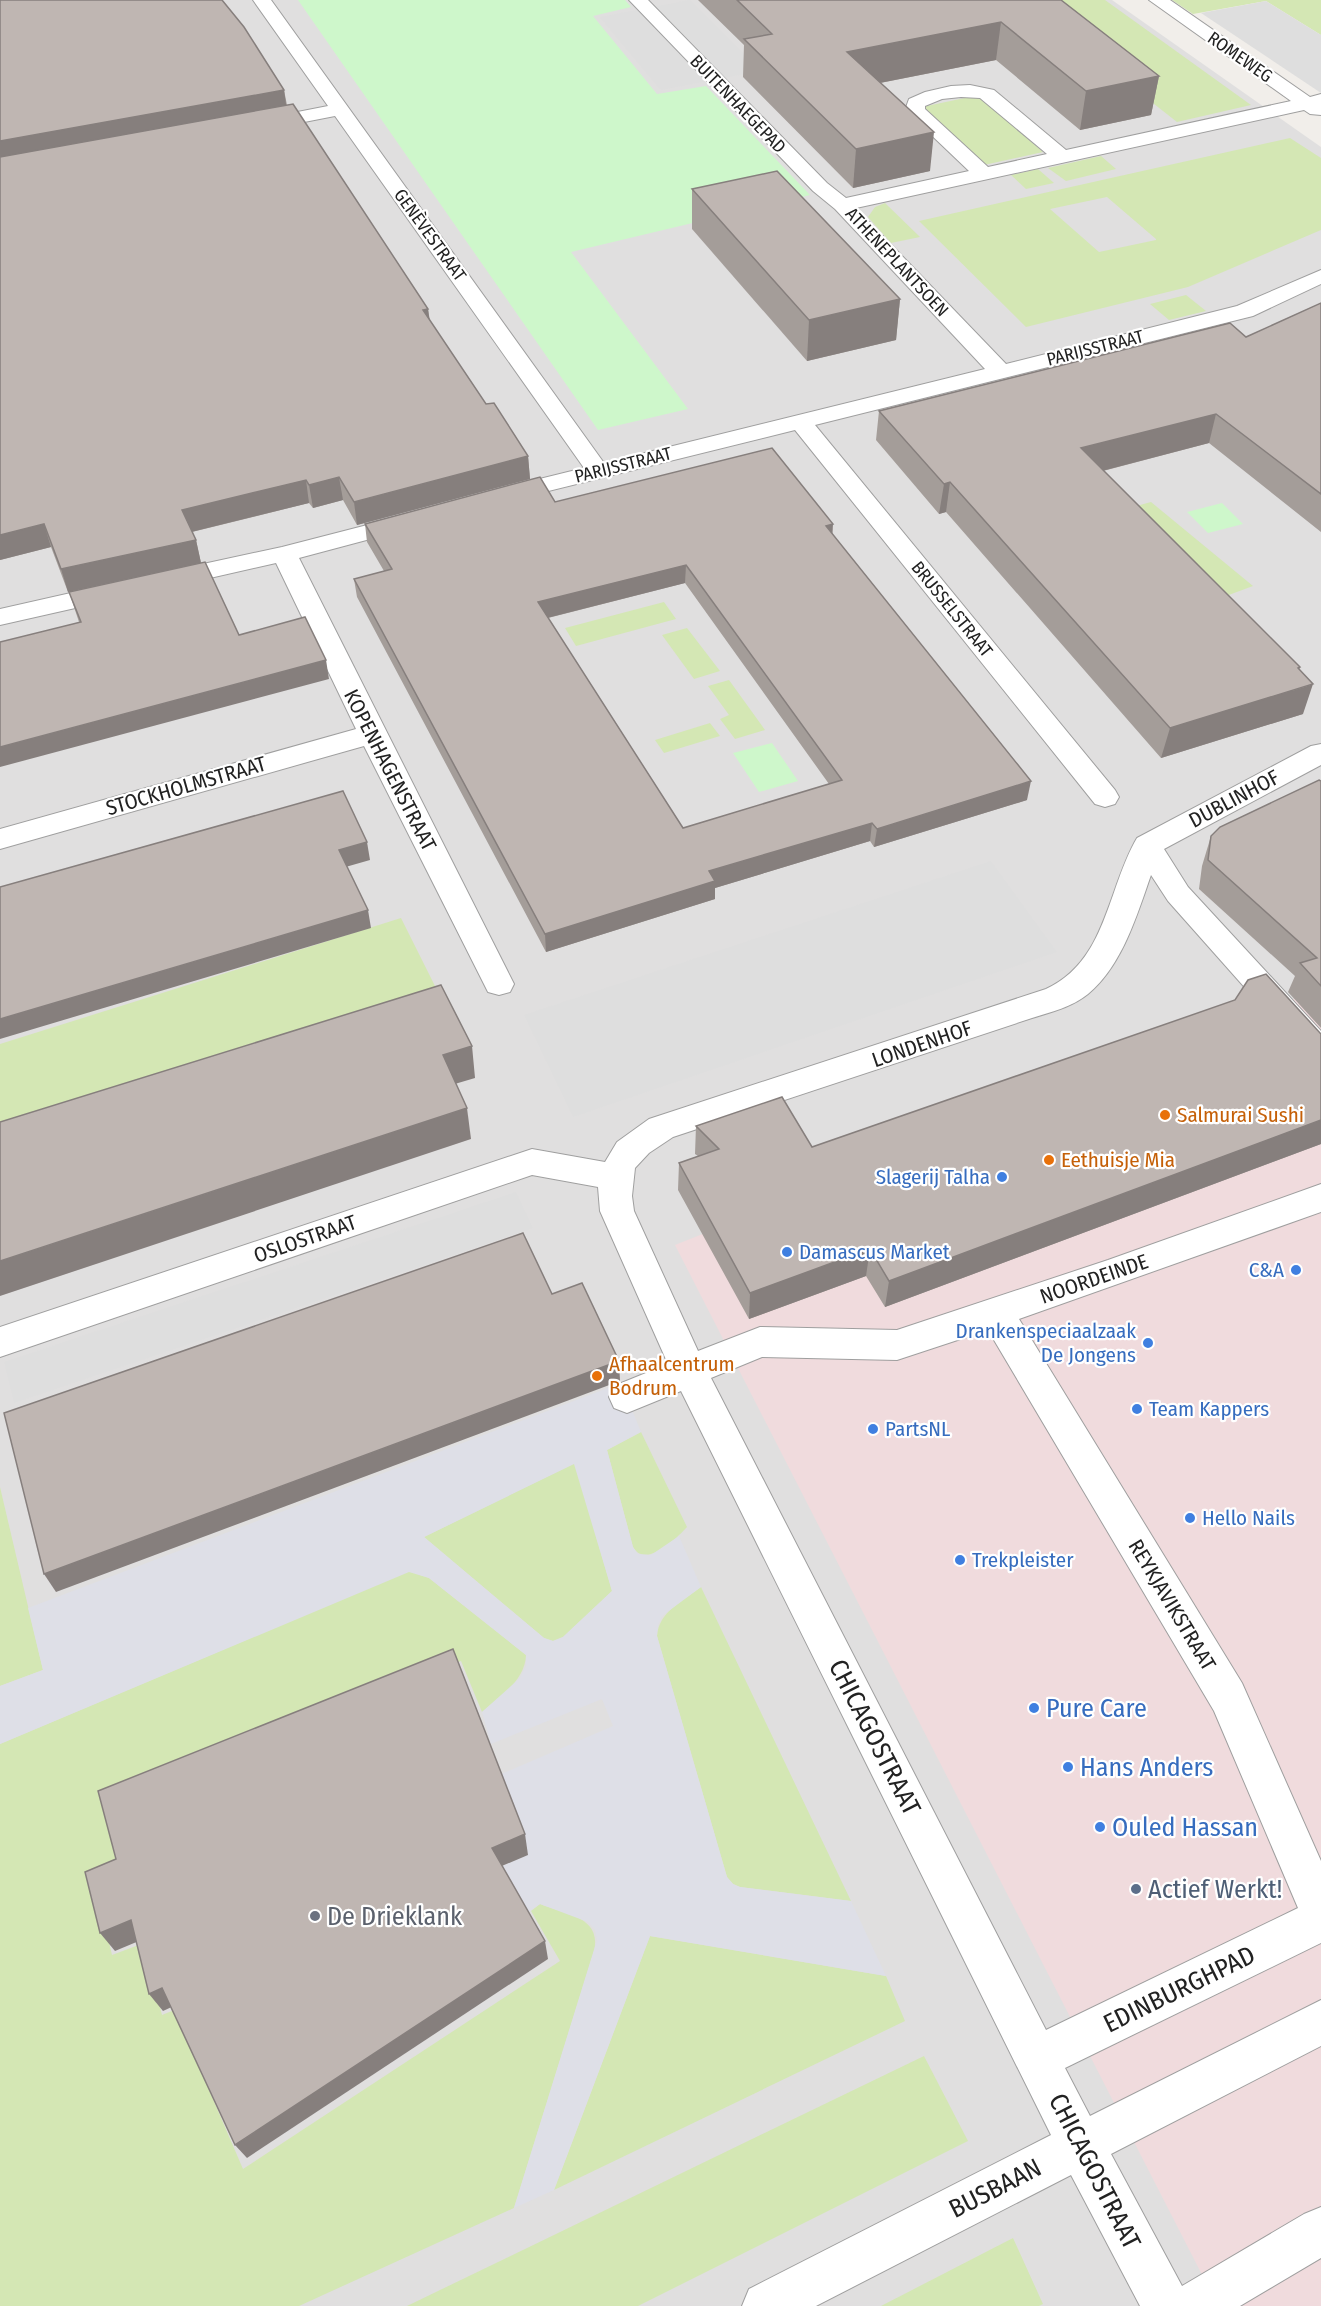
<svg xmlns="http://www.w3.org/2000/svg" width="1321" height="2306" font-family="'Fira Sans Condensed',sans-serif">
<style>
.residential{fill:#e0dfdf}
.commercial{fill:#f0dbdd}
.grass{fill:#d4e7b4;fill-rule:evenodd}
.park{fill:#cef7cb}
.parking{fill:#dedede}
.plaza{fill:#dedfe7;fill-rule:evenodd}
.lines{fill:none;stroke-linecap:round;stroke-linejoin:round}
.minor-casing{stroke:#9f9f9f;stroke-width:2}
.minor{fill:#fff;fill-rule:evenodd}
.wall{fill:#a49d99;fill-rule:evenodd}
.shaded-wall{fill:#867f7d}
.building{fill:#bfb6b2;stroke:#867f7d;stroke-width:1.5;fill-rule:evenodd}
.food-dot{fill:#e8710a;stroke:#fff;stroke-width:2}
.shop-dot{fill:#3f7fe0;stroke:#fff;stroke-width:2}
.service-dot{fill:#5c6f8a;stroke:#fff;stroke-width:2}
.worship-dot{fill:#6b7280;stroke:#fff;stroke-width:2}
.labels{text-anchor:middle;stroke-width:4.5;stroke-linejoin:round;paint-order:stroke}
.far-street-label{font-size:18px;fill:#222;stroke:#fff}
.street-label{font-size:21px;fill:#222;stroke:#fff}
.food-label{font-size:21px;fill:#c56008;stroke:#fff;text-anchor:start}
.shop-label{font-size:21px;fill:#366cbe;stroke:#fff;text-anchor:start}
.near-shop-label{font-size:26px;fill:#366cbe;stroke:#fff;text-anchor:start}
.near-street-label{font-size:26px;fill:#222;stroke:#fff}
.near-service-label{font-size:26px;fill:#4e5e75;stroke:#fff;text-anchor:start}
.near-worship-label{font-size:26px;fill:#5b616d;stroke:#fff;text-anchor:start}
</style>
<rect width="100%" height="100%" fill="#f1eeea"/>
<polygon class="residential" points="0,0 1112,0 1321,147 1321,2306 0,2306"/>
<polygon class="commercial" points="1321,988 1321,2306 1218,2306 675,1245"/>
<g class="grass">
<polygon points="1022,0 1105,0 1251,105 1177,122"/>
<polygon points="1172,0 1321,0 1321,35 1266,1 1193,14"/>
<polygon points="979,95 1043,152 984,165 922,107"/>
<path d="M1290,138L1321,158V230L1188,287L1026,327L919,221ZM1107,197L1156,239V240L1099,252L1050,209Z"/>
<polygon points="1101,156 1116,169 1066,181 1048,168"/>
<polygon points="1038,169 1054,183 1026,189 1011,175"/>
<polygon points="885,203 920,237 891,243 868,217 875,207"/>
<polygon points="1186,295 1206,311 1169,320 1150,304"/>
<polygon points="1151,502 1253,586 1218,599 1129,508"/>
<polygon points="664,602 676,619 576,646 565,628"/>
<polygon points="687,628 720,671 694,679 662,635"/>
<polygon points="729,680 765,730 735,739 720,719 729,715 708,686"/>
<polygon points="710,723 720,736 664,753 655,740"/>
<polygon points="401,918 439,994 0,1134 0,1044"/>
<path d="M641,1432L687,1527C676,1539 645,1569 633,1547L607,1450Z"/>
<polygon points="575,1463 612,1591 563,1637 553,1641 544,1638 424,1537"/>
<polygon points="0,1487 43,1670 0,1686"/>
<path d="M409,1571L429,1578L526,1655C525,1681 500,1696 482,1712L461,1661L312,1720L127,1877L97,1890L112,1955L144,1943L162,2015L189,2004L204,2078L243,2169L560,1961L531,1911L540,1904C566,1914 602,1917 594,1951L514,2208L299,2306H0V1744Z"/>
<path d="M701,1587L851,1901L740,1887L733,1884L727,1877L657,1636C659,1611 683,1601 701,1587Z"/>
<polygon points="650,1936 886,1976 905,2021 554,2190"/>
<polygon points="924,2056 968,2141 638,2306 407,2306"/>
<polygon points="1013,2238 1043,2304 1039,2306 881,2306"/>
</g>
<g class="park">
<polygon points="298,0 625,0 631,7 593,16 657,94 706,86 810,195 571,252 688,409 598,430"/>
<polygon points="1222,503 1243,524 1208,533 1187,512"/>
<polygon points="772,743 798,781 759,792 733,753"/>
</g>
<g class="parking">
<polygon points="690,0 760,71 661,90 600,17"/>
<polygon points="1266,1 1321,35 1321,93 1201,13"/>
<polygon points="991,861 1057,952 573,1117 524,1015"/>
<polygon points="516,1192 533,1228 14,1403 4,1362"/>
</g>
<path class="plaza" d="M621,1383L641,1432L607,1450L633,1547L638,1554L651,1555L679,1536L701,1587L662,1616L658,1625L657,1636L727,1877L733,1884L740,1887L851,1901L886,1976L650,1936L554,2190L514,2208L597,1940L595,1930L588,1922L540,1904L524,1915L494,1870L528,1854L499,1775L613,1726L602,1699L491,1744L482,1712L520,1678L526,1666V1655L429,1578L409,1572L0,1744V1686L43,1670L28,1608ZM574,1464L612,1591L563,1637L553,1641L544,1638L424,1537Z"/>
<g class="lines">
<defs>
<g id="minor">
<path d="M253,0H271L604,463L985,369L835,209L813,191L629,0H648L827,183L846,198L969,171L905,110L909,99L925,92L951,86L970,85L994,90L1066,150L1291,101L1149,0H1170L1310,97L1321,94V115L1310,114L1304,110L856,208L1006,364L1237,306L1321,270V284L1253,316L815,425L1115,790L1119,797L1115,804L1105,807L1095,804L795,430L500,503L491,501L488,496L491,491L584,468L335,116L258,131L251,129L248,125L251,121L328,106ZM961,97L980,98L1047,154L988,167L925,109V106L942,99Z"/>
<polygon points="410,514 419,516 422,521 419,526 299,558 514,984 510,992 499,995 488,992 364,746 0,849 0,829 356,729 276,563 166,588 157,586 153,580 157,574 282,547"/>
<polygon points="115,583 124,585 128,591 124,597 0,625 0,609"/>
<path d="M1321,744V765L1164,849L1188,887L1321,1031V1064L1310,1061L1168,901L1151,875C1137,915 1122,966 1088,994C1072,1007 1051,1012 1032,1018L673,1137L649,1153L635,1168L632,1196L634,1211L698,1351L760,1327L897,1330L1108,1260L1321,1184V1212L1019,1319L1242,1683L1321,1861V1943L1065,2068L1090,2116L1321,2000V2046L1111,2154L1182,2286L1304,2214L1321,2207V2258L1240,2306H1140L1071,2175L816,2306H742L749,2289L1051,2135L681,1391L627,1413L614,1408L609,1397L614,1386L668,1364L600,1211L598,1187L532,1175L0,1357V1327L532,1149L605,1162L617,1142L649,1119L1046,989C1107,961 1107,889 1137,838L1311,746ZM988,1330L1214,1711L1298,1908L1046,2030L711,1378L762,1357L897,1360Z"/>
</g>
</defs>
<use href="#minor" class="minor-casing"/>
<use href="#minor" class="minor"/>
</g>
<g class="wall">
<polygon points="0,0 284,90 287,105 428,309 430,321 486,404 528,456 530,479 357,525 343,500 313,508 309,503 192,532 196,540 201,563 68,592 51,547 0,560"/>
<polygon points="698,0 1061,0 1159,76 1151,115 1080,130 996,60 880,83 930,171 853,188 743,77 744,45"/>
<polygon points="692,189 900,299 896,340 807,361 692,229"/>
<polygon points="1321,303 1321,532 1209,443 1103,471 1299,669 1303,714 1161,758 946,512 939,514 876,440 879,411 1246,337"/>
<path d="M555,502L832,534L1027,800L874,847L870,841L715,888V899L546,952L357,597L354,579L384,571L367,542L365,524ZM685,583L829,784L683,828L548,618Z"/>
<polygon points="69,592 239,635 329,679 79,622"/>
<polygon points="1321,781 1321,1028 1288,992 1295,976 1199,889 1202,866 1211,836"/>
<polygon points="1321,1034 1321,1144 885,1307 866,1276 749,1319 678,1190 679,1163 698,1156 695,1154 696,1126 812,1147"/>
</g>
<g class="shaded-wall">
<polygon points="1001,22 996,60 844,90 847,52"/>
<polygon points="1159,76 1151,115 1080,130 1086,91"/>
<polygon points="284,90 287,111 0,164 0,141"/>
<polygon points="934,132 930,171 853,188 856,149"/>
<polygon points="900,299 896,340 807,361 809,320"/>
<polygon points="428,309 431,332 423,310"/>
<polygon points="1216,414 1209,443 1075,478 1081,448"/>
<polygon points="528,456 530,479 357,525 354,502"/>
<polygon points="339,477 343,500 313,508 309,485"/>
<polygon points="306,480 309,503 187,533 182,510"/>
<polygon points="950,482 946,512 939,514 944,484"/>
<polygon points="44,524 51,547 0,560 0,535"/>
<polygon points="833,524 832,542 826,526"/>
<polygon points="196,540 201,563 68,592 61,569"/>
<polygon points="686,565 685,583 539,620 538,602"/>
<polygon points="326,660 329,679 0,767 0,747"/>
<polygon points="1300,667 1292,691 1313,684 1303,714 1161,758 1170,728"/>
<polygon points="1031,781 1027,800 874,847 877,829"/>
<polygon points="872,823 870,841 715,888 715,899 546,952 545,934 709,871"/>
<polygon points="367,842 370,860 342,868 339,850"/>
<polygon points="368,910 371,928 0,1039 0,1019"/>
<polygon points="472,1046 475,1078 448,1086 443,1055"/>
<polygon points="467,1108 471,1139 0,1296 0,1261"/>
<polygon points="1321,1120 1321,1144 885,1307 889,1281"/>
<polygon points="870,1249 866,1276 749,1319 750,1293"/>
<polygon points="619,1361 620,1381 56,1592 44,1574"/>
<polygon points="525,1834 528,1855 497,1868 492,1848"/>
<polygon points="131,1920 146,1938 115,1951 100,1933"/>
<polygon points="545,1941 548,1959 247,2158 235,2145"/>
<polygon points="162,1988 176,2005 163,2011 149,1994"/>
</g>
<g class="building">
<polygon points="0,0 222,0 244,27 284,90 0,141"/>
<polygon points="737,0 1061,0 1159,76 1086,91 1001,22 847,52 934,132 856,149 744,39 772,34"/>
<polygon points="293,104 428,309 423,310 486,404 494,403 528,456 354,502 339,477 309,485 306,480 182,510 196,540 61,569 44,524 0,535 0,157"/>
<polygon points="777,171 900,299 809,320 692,189"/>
<polygon points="1321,303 1321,494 1216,414 1081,448 1300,667 1298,668 1313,684 1170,728 950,482 944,484 879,411 1230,323 1246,337"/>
<path d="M772,448L833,524L826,526L1031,781L877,829L872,823L709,871L715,881L545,934L354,579L392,569L365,524L540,477L555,502ZM686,565L842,780L683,828L538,602Z"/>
<polygon points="205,562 239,635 305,617 326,660 0,747 0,642 81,622 69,592"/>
<polygon points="1319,780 1321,781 1321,986 1300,963 1317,958 1208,860 1211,836 1220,827"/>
<polygon points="343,791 367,842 339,850 368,910 0,1019 0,887"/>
<polygon points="1266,974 1321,1034 1321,1120 889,1281 870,1249 750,1293 679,1163 719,1149 696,1126 782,1097 812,1147 1235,1000 1248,980"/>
<polygon points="441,985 472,1046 443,1055 467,1108 0,1261 0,1122"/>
<polygon points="523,1233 552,1294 582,1283 619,1361 44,1574 4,1413"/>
<polygon points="453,1649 525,1834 492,1848 545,1941 235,2145 162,1988 149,1994 131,1920 100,1933 85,1872 116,1859 98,1791"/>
</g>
<g class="food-dot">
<circle cx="1165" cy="1115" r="6"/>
<circle cx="1049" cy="1160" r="6"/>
<circle cx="597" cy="1376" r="6"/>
</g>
<g class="shop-dot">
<circle cx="1002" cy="1177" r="6"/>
<circle cx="787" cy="1252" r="6"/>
<circle cx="1296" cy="1270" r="6"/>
<circle cx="1148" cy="1343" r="6"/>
<circle cx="1137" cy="1409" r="6"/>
<circle cx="873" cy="1429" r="6"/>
<circle cx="1190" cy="1518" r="6"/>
<circle cx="960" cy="1560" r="6"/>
<circle cx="1034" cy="1708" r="6"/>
<circle cx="1068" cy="1767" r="6"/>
<circle cx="1100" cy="1827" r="6"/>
</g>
<circle class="service-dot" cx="1136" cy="1889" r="6"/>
<circle class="worship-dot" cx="315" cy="1916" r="6"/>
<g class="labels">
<g class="far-street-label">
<text transform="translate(1240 57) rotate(35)" y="6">ROMEWEG</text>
<text transform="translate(738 104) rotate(46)" y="6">BUITENHAEGEPAD</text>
<text transform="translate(430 235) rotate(54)" y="6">GENÈVESTRAAT</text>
<text transform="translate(897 262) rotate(47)" y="6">ATHENEPLANTSOEN</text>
<text transform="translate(1095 348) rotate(-14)" y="6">PARIJSSTRAAT</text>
<text transform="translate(623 465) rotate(-14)" y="6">PARIJSSTRAAT</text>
<text transform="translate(952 609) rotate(51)" y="6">BRUSSELSTRAAT</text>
</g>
<g class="street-label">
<text transform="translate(390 770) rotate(63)" y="7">KOPENHAGENSTRAAT</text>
<text transform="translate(186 786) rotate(-16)" y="7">STOCKHOLMSTRAAT</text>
<text transform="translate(1234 799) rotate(-28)" y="7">DUBLINHOF</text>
<text transform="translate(922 1044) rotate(-19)" y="7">LONDENHOF</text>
<text transform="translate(305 1239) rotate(-19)" y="7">OSLOSTRAAT</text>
<text transform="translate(1094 1279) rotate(-19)" y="7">NOORDEINDE</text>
<text transform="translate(1172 1605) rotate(59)" y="7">REYKJAVIKSTRAAT</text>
</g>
<g class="food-label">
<text x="1177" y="1122">Salmurai Sushi</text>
<text x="1061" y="1167">Eethuisje Mia</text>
<text x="609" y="1371">Afhaalcentrum<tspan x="609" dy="24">Bodrum</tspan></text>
</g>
<g class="shop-label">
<text x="990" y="1184" text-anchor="end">Slagerij Talha</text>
<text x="799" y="1259">Damascus Market</text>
<text x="1284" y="1277" text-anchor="end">C&amp;A</text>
<text x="1136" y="1338" text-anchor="end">Drankenspeciaalzaak<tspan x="1136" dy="24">De Jongens</tspan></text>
<text x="1149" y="1416">Team Kappers</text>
<text x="885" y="1436">PartsNL</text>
<text x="1202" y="1525">Hello Nails</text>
<text x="972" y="1567">Trekpleister</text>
</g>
<g class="near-shop-label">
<text x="1046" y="1717">Pure Care</text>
<text x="1080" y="1776">Hans Anders</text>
<text x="1112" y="1836">Ouled Hassan</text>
</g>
<g class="near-street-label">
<text transform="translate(875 1737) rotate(63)" y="9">CHICAGOSTRAAT</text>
<text transform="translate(1179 1989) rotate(-26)" y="9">EDINBURGHPAD</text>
<text transform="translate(1095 2171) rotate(63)" y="9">CHICAGOSTRAAT</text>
<text transform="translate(995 2188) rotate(-27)" y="9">BUSBAAN</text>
</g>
<g class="near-service-label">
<text x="1148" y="1898">Actief Werkt!</text>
</g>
<g class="near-worship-label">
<text x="327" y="1925">De Drieklank</text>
</g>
</g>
</svg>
